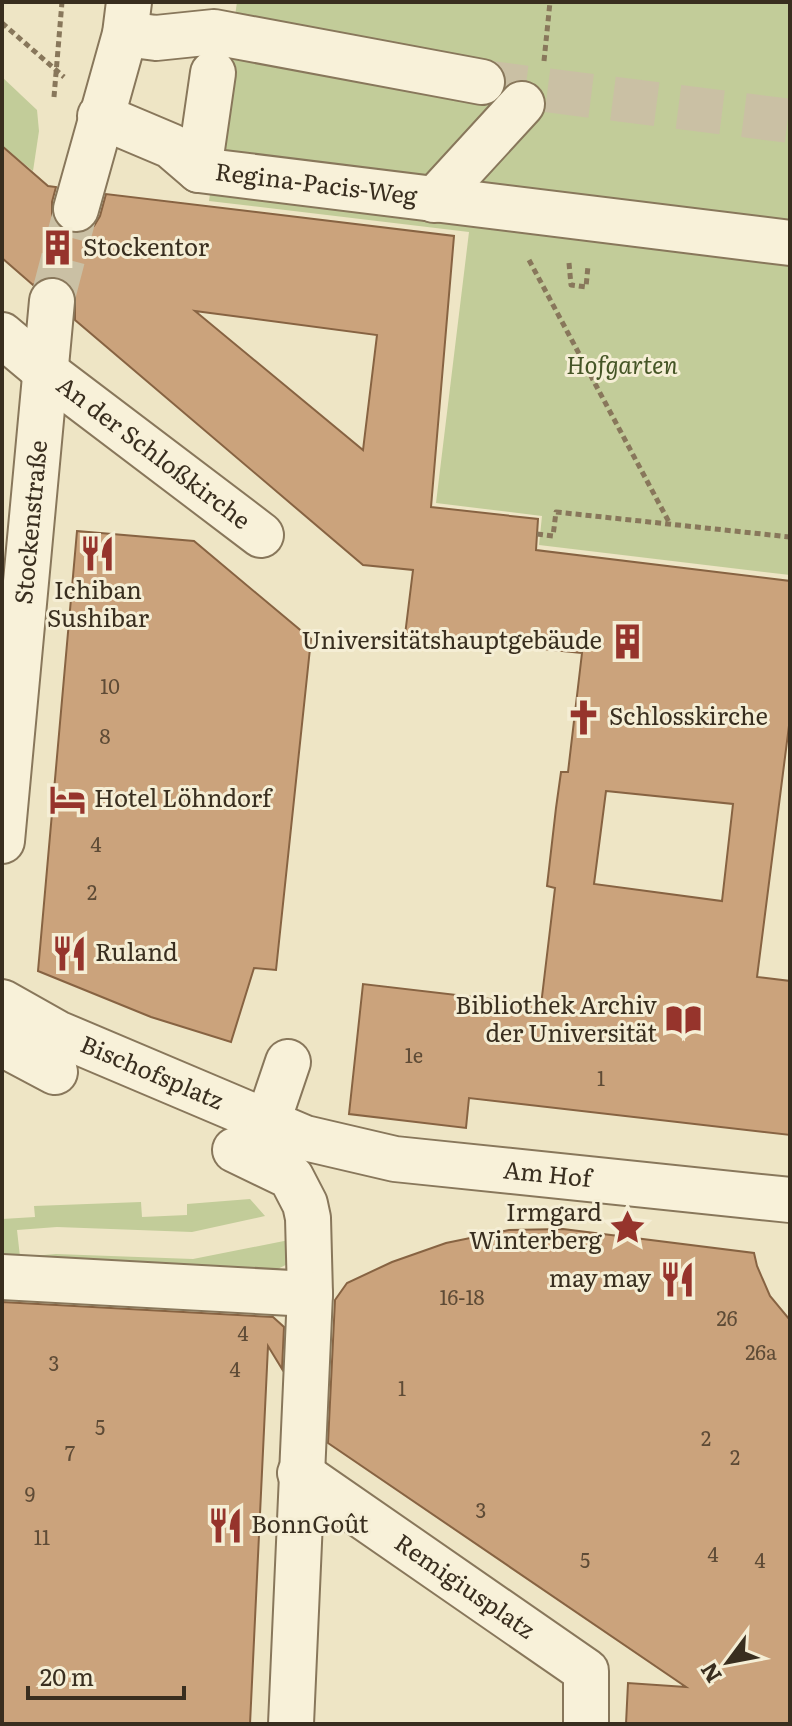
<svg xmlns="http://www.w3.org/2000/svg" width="792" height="1726" font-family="Literata,serif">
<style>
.green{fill:#c2cc99}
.building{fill:#cba37c;stroke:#876342;stroke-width:2;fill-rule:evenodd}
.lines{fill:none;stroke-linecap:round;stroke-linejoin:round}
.minor-tunnel{stroke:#cac0a4;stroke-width:44;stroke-dasharray:44 22;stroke-linecap:butt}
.minor-casing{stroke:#88775b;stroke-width:48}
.path{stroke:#88775b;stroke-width:5;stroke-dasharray:6 4;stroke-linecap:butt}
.minor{stroke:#f8f1d9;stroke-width:44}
.labels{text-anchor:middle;stroke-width:6;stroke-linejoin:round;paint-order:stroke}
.number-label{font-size:20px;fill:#5e4b36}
.street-label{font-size:24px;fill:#392e1f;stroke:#f5eed5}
.poi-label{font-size:24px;fill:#392e1f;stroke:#f5eed5;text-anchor:start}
.park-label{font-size:24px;font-style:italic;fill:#455526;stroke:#f5eed5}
</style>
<rect width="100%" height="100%" fill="#eee5c5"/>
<g class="green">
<polygon points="237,2 790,2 790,575 539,545 542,516 436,503 469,232 209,201"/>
<polygon points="2,77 37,110 39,131 33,171 2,146"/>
<polygon points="250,1199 265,1216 192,1232 57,1227 17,1230 20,1257 56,1254 193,1259 289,1240 294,1261 257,1279 2,1269 2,1219 35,1217 34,1206 141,1202 142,1217 187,1215 187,1204"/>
</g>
<g class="building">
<path d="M2,146L48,186L56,187L52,202V216L59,227L70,233H83L94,226L100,216L106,194L454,236L431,507L538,519L536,550L790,581V718L757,977L790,981V1135L469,1098L466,1128L349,1114L363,984L541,1005L555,888L547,886L556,808L561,772H568L582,653L405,635L413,570L363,565L75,320V291L67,281L54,276L42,278L33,285L2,258ZM195,311L377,335L363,450ZM606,791L733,804L722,901L594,884Z"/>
<polygon points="77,531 194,541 311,639 276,970 254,968 231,1042 151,1017 38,971"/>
<polygon points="563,1229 754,1253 757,1266 770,1296 790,1320 790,1724 626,1724 628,1683 686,1687 328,1443 335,1300 347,1283 392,1262 446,1243 509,1230"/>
<polygon points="2,1302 273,1317 284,1327 282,1369 268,1346 250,1724 2,1724"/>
</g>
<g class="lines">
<g class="minor-tunnel">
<polyline points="482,82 790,121"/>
<polyline points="52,301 76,209"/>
</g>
<defs>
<g id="minor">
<polyline points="125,34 156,38 214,32 482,82"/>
<path id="s1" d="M100,116L171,146L199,170L790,243"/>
<polyline points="199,170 213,73"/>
<polyline points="434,200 522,104"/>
<polyline points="76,209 125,34 129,2"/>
<path id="s2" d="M2,335L46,372L261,535"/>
<path id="s3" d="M2,841L52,301"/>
<path id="s4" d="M2,1002L57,1033L305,1138L395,1159L790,1200"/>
<polyline points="2,1044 55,1072"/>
<polyline points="268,1121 288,1062"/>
<polyline points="235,1150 291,1177 305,1204 308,1218 310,1294 291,1724"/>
<polyline points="2,1277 310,1294"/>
<path id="s5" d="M300,1473L586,1671V1724"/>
</g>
</defs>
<use href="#minor" class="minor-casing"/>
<g class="path">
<polyline points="2,23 64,77"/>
<polyline points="544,61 550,2"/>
<polyline points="54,97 62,2"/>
<polyline points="529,260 670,524"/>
<polyline points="569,263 571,285 586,287 588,266"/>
<polyline points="537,534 553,536 556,512 790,537"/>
</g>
<use href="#minor" class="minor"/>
</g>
<defs>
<symbol id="building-bare" viewBox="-9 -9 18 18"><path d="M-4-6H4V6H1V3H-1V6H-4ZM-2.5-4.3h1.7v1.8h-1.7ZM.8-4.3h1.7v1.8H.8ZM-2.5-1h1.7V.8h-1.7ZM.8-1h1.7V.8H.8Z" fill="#96342c" stroke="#f5eed5" stroke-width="2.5" paint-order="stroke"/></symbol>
<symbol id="restaurant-bare" viewBox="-9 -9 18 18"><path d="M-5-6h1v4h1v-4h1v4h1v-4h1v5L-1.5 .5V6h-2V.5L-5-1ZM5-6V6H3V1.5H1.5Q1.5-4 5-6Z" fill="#96342c" stroke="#f5eed5" stroke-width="2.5" paint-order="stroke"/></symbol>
<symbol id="church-bare" viewBox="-9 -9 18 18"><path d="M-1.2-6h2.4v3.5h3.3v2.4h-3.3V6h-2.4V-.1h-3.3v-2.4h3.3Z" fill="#96342c" stroke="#f5eed5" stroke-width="2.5" paint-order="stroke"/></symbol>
<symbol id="hotel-bare" viewBox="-9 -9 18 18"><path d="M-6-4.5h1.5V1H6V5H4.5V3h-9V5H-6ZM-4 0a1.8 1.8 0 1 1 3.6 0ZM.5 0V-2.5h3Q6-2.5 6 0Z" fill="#96342c" stroke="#f5eed5" stroke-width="2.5" paint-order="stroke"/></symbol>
<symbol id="library-bare" viewBox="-9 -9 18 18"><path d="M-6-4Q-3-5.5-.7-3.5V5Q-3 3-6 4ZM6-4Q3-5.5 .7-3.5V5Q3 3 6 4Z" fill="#96342c" stroke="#f5eed5" stroke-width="2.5" paint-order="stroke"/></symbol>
<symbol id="sight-bare" viewBox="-9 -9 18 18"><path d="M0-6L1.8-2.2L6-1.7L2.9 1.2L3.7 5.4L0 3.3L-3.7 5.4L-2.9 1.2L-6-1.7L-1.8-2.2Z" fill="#96342c" stroke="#f5eed5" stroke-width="2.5" paint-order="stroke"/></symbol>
</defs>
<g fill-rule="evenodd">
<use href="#building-bare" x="32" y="222" width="51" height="51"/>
<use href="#restaurant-bare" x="72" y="528" width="51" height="51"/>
<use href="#building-bare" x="602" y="616" width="51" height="51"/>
<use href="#church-bare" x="558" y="692" width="51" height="51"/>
<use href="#hotel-bare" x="42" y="774" width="51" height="51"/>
<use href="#restaurant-bare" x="44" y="928" width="51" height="51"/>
<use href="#library-bare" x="658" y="994" width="51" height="51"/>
<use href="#sight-bare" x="602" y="1202" width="51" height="51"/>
<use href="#restaurant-bare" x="652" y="1254" width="51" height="51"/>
<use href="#restaurant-bare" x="200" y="1500" width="51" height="51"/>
</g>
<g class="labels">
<g class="number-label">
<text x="110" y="694">10</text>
<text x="105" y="744">8</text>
<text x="96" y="852">4</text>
<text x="92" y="900">2</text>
<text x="414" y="1063">1e</text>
<text x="601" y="1086">1</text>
<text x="462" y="1305">16-18</text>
<text x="727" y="1326">26</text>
<text x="243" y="1341">4</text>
<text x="761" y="1360">26a</text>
<text x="54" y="1371">3</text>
<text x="235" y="1377">4</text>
<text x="402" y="1396">1</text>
<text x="100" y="1435">5</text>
<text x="706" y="1446">2</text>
<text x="70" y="1461">7</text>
<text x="735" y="1465">2</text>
<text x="30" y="1502">9</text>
<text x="481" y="1518">3</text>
<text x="42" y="1545">11</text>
<text x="713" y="1562">4</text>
<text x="585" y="1568">5</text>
<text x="760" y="1568">4</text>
</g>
<g class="street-label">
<text dy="8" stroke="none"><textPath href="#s1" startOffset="232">Regina-Pacis-Weg</textPath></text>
<text dy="8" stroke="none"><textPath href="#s2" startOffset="192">An der Schloßkirche</textPath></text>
<text dy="8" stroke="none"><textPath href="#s3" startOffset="320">Stockenstraße</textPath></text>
<text dy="8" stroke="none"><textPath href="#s4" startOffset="166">Bischofsplatz</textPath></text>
<text dy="8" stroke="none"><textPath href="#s4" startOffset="578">Am Hof</textPath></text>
<text dy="8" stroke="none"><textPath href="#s5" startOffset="200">Remigiusplatz</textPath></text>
</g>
<g class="poi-label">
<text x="83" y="256">Stockentor</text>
<text x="98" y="599" text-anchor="middle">Ichiban<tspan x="98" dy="28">Sushibar</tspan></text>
<text x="602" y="649" text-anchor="end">Universitätshauptgebäude</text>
<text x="609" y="725">Schlosskirche</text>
<text x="94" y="807">Hotel Löhndorf</text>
<text x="95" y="961">Ruland</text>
<text x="657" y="1014" text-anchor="end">Bibliothek Archiv<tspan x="657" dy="28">der Universität</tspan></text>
<text x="602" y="1221" text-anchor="end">Irmgard<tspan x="602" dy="28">Winterberg</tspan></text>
<text x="651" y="1287" text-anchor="end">may may</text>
<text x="251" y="1533">BonnGoût</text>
</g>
<g class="park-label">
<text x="622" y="374">Hofgarten</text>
</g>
</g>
<rect width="792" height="1726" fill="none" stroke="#392e1f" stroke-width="8"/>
<g transform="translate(728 1662) rotate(238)" stroke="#f5eed5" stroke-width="6" paint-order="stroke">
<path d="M0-6L14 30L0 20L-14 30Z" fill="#392e1f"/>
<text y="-12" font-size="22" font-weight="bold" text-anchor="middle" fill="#392e1f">N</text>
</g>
<path d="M28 1686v12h156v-12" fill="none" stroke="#392e1f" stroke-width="4"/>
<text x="40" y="1686" font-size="24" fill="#392e1f" stroke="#f5eed5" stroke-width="6" paint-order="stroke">20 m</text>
</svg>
